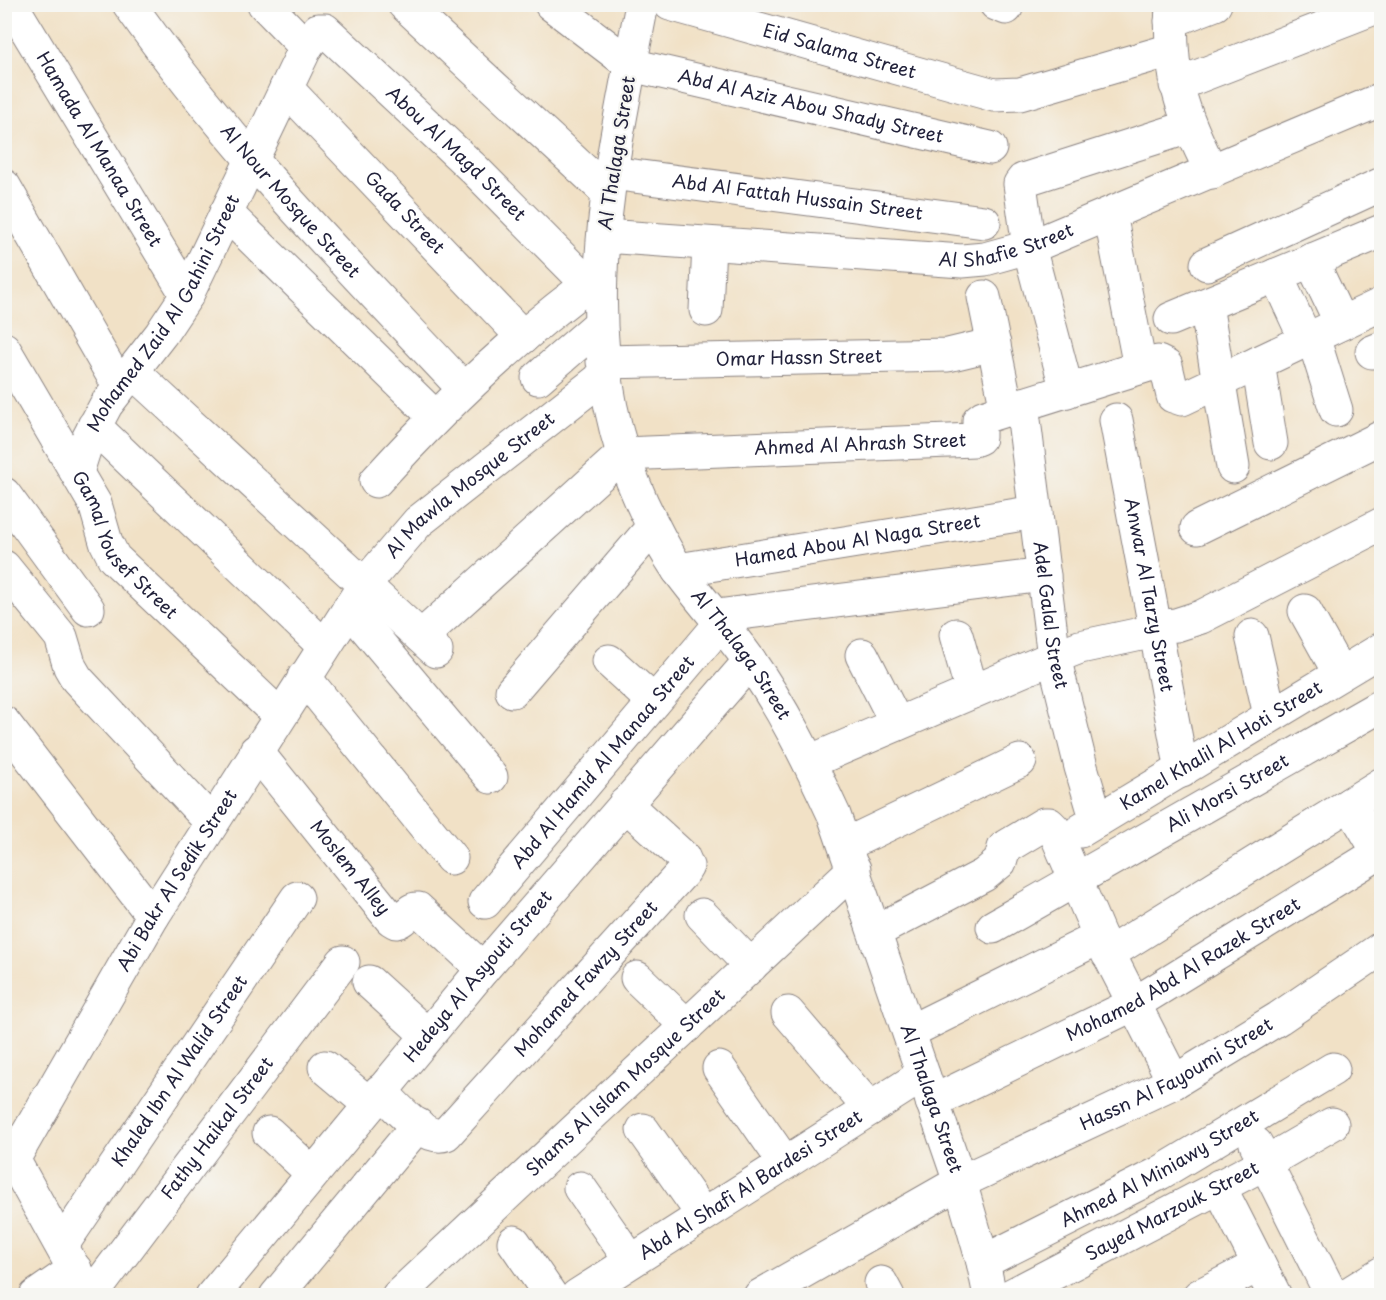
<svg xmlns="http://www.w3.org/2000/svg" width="1386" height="1300" font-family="'Playpen Sans',sans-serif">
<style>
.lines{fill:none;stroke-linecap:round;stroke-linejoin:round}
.minor-casing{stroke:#8a8280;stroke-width:35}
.minor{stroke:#fff;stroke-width:33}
.labels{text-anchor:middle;stroke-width:4.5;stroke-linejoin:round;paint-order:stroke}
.street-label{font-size:18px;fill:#22223b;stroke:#f6f6f2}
</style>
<rect width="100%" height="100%" fill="#f6f6f2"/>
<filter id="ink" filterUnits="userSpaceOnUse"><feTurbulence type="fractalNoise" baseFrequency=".0167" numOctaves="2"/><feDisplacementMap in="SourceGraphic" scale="12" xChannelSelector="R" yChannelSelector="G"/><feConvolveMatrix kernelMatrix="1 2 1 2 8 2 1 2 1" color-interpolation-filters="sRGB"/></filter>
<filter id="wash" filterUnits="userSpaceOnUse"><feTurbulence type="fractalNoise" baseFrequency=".008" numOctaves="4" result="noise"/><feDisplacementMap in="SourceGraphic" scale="24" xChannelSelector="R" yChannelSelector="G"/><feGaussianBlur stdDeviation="1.35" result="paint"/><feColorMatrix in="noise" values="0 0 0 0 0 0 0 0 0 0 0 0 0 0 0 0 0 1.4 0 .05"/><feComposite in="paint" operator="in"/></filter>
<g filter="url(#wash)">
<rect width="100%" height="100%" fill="#f1e1c6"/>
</g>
<g filter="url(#ink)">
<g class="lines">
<defs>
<g id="minor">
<path id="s1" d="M11,4L187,295"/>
<path id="s2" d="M129,4C227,144 348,265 464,389"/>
<polyline points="264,4 306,47"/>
<polyline points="404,4 607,192"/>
<path id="s3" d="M551,4L631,65L990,148"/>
<path id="s4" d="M642,4C610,173 567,339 642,503C653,526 664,550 679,571C701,601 727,629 749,660C783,708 809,761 834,815L960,1182L983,1262L990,1296"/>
<path id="s5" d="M670,4L994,95L1020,94L1171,50"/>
<polyline points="996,4 1006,8"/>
<path d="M1172,4C1168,73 1181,112 1212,172"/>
<polyline points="1171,21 1215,4"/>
<polyline points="1176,85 1382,5"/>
<path id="s6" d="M286,88L523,337"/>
<path id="s7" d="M611,173L984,222"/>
<polyline points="4,186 119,386"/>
<polyline points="226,213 435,417"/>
<polyline points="1110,214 1140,367"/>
<path id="s8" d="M604,236L962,261L985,259L1035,245L1382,99"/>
<polyline points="1311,260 1341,323"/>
<polyline points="1207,264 1382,184"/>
<polyline points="1276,275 1306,340"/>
<polyline points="984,297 1007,410"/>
<polyline points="1206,305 1233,467"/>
<polyline points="706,310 709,244"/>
<polyline points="1171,319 1382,231"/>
<polyline points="1313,337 1336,410"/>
<path id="s9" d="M4,349L95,504L106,542L114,558L279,715"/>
<polyline points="1372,352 1382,348"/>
<path id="s10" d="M603,362L948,355L994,344"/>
<polyline points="1258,363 1271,443"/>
<polyline points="132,371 436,651"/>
<polyline points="538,378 599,325"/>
<polyline points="1067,391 1029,247 1020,184 1023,180 1189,127"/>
<path id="s11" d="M1022,404L1054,657L1081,767L1097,821"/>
<path id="s12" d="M1116,420L1182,771"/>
<polyline points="94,426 324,646"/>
<path id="s13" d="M77,472L87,441L106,405L161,334L187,295L306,47L318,30H325L474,169L588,284"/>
<path d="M376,481C444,406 518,335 600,276"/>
<polyline points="4,494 88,609"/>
<polyline points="1197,528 1382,437"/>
<polyline points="4,567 61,637 70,667 77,679 211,822"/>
<path id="s14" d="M678,570L1036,512"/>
<polyline points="349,608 491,777"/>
<polyline points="1305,611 1340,674"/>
<polyline points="717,616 1044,575"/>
<polyline points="1154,627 1176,625 1201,617 1382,524"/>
<polyline points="956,635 972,692"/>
<polyline points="1252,636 1270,715"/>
<path id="s15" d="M421,637L623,454L974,440L979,438V420L983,417L1158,362L1166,366L1173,396L1182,399L1382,304"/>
<polyline points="862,655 897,724"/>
<polyline points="609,661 654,702"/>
<polyline points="304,677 451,858"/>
<polyline points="512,691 653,527"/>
<polyline points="4,723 153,916"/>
<path id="s16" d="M256,751L391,919L396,922C405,921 408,908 418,909L483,969"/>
<polyline points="809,762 1054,657 1080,647 1155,631"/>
<path id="s17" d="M1080,831L1382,649"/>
<polyline points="845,845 1020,761"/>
<path id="s18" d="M485,902L722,622"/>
<polyline points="702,915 751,966"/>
<path id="s19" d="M993,927L1382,705"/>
<polyline points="875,932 984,875 1000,862 1004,848 1044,824 1049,824 1054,829 1100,937 1174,1082"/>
<polyline points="1108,954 1382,784"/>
<polyline points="637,978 687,1026"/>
<polyline points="369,982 427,1035"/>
<polyline points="788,1013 870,1109"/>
<polyline points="909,1032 1100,937"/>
<polyline points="325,1067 369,1104"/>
<polyline points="719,1068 785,1163"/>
<path id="s20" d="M380,1091C396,1105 424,1142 446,1134L684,871L687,866L683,857L625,804"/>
<path id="s21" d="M932,1102L1134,1004L1374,856L1375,846L1350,804"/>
<polyline points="643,1130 703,1215"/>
<polyline points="269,1133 312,1173"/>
<polyline points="4,1143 89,1296"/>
<polyline points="1256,1144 1332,1296"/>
<path id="s22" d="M14,1158L153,916L365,584L418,522L604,376"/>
<polyline points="1219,1186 1275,1296"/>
<polyline points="580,1188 631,1261"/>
<polyline points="514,1242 551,1296"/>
<path id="s23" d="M62,1245L297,898"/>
<path id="s24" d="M983,1262L1160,1173L1333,1069"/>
<polyline points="881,1283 888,1296"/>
<polyline points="36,1296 75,1269"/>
<path id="s25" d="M91,1296L343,962"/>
<path id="s26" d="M212,1296L483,969L750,661"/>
<polyline points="276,1296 418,1125"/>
<path id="s27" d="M398,1296L854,869"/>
<path id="s28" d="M577,1296L923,1075"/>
<path id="s29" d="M760,1296L960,1182L1174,1082L1279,1018L1382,948"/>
<path id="s30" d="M1010,1296L1265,1163L1332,1124"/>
<polyline points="1199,1296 1259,1265"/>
<polyline points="1345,1296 1382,1273"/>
</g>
</defs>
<use href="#minor" class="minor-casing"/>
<use href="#minor" class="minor"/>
</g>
</g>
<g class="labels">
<g class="street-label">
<text dy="6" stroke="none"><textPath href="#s5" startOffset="176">Eid Salama Street</textPath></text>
<text dy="6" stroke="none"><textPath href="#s3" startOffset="285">Abd Al Aziz Abou Shady Street</textPath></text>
<text dy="6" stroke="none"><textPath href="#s1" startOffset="170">Hamada Al Manaa Street</textPath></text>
<text transform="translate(617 153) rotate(-81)" y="6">Al Thalaga Street</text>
<text dy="6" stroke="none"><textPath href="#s13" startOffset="693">Abou Al Magd Street</textPath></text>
<text dy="6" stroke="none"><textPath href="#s7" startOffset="188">Abd Al Fattah Hussain Street</textPath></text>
<text dy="6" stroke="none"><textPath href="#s2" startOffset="255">Al Nour Mosque Street</textPath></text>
<text dy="6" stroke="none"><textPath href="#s6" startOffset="172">Gada Street</textPath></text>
<text dy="6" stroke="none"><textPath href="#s8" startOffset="405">Al Shafie Street</textPath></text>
<text dy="6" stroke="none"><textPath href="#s13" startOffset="182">Mohamed Zaid Al Gahini Street</textPath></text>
<text dy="6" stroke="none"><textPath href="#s10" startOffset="196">Omar Hassn Street</textPath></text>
<text dy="6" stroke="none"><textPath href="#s15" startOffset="510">Ahmed Al Ahrash Street</textPath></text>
<text dy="6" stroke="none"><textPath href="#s22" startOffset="818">Al Mawla Mosque Street</textPath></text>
<text dy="6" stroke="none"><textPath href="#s14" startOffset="182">Hamed Abou Al Naga Street</textPath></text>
<text dy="6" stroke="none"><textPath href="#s9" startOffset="232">Gamal Yousef Street</textPath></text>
<text dy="6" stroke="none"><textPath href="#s12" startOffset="178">Anwar Al Tarzy Street</textPath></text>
<text dy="6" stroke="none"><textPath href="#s11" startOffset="213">Adel Galal Street</textPath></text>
<text dy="6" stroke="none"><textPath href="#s4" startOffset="690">Al Thalaga Street</textPath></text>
<text dy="6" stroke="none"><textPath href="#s17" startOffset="165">Kamel Khalil Al Hoti Street</textPath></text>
<text dy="6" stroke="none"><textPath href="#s18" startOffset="183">Abd Al Hamid Al Manaa Street</textPath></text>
<text dy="6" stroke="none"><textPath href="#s19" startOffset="270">Ali Morsi Street</textPath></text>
<text dy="6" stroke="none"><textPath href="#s16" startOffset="150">Moslem Alley</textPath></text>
<text dy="6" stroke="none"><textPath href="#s22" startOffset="322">Abi Bakr Al Sedik Street</textPath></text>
<text dy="6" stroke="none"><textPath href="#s21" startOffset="284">Mohamed Abd Al Razek Street</textPath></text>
<text dy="6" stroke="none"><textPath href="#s26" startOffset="416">Hedeya Al Asyouti Street</textPath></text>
<text dy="6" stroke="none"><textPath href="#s20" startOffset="291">Mohamed Fawzy Street</textPath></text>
<text dy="6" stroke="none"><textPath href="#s23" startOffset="210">Khaled Ibn Al Walid Street</textPath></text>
<text dy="6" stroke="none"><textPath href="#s29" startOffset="472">Hassn Al Fayoumi Street</textPath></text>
<text dy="6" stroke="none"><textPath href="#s27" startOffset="312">Shams Al Islam Mosque Street</textPath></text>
<text dy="6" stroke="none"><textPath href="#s4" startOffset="1176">Al Thalaga Street</textPath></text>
<text dy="6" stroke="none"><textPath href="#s25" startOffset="210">Fathy Haikal Street</textPath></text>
<text dy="6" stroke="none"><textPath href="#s24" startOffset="200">Ahmed Al Miniawy Street</textPath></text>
<text dy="6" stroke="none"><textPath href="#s28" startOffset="206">Abd Al Shafi Al Bardesi Street</textPath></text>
<text dy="6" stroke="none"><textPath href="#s30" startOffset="183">Sayed Marzouk Street</textPath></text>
</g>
</g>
<rect width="1386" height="1300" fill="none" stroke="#f6f6f2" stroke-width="24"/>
</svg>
